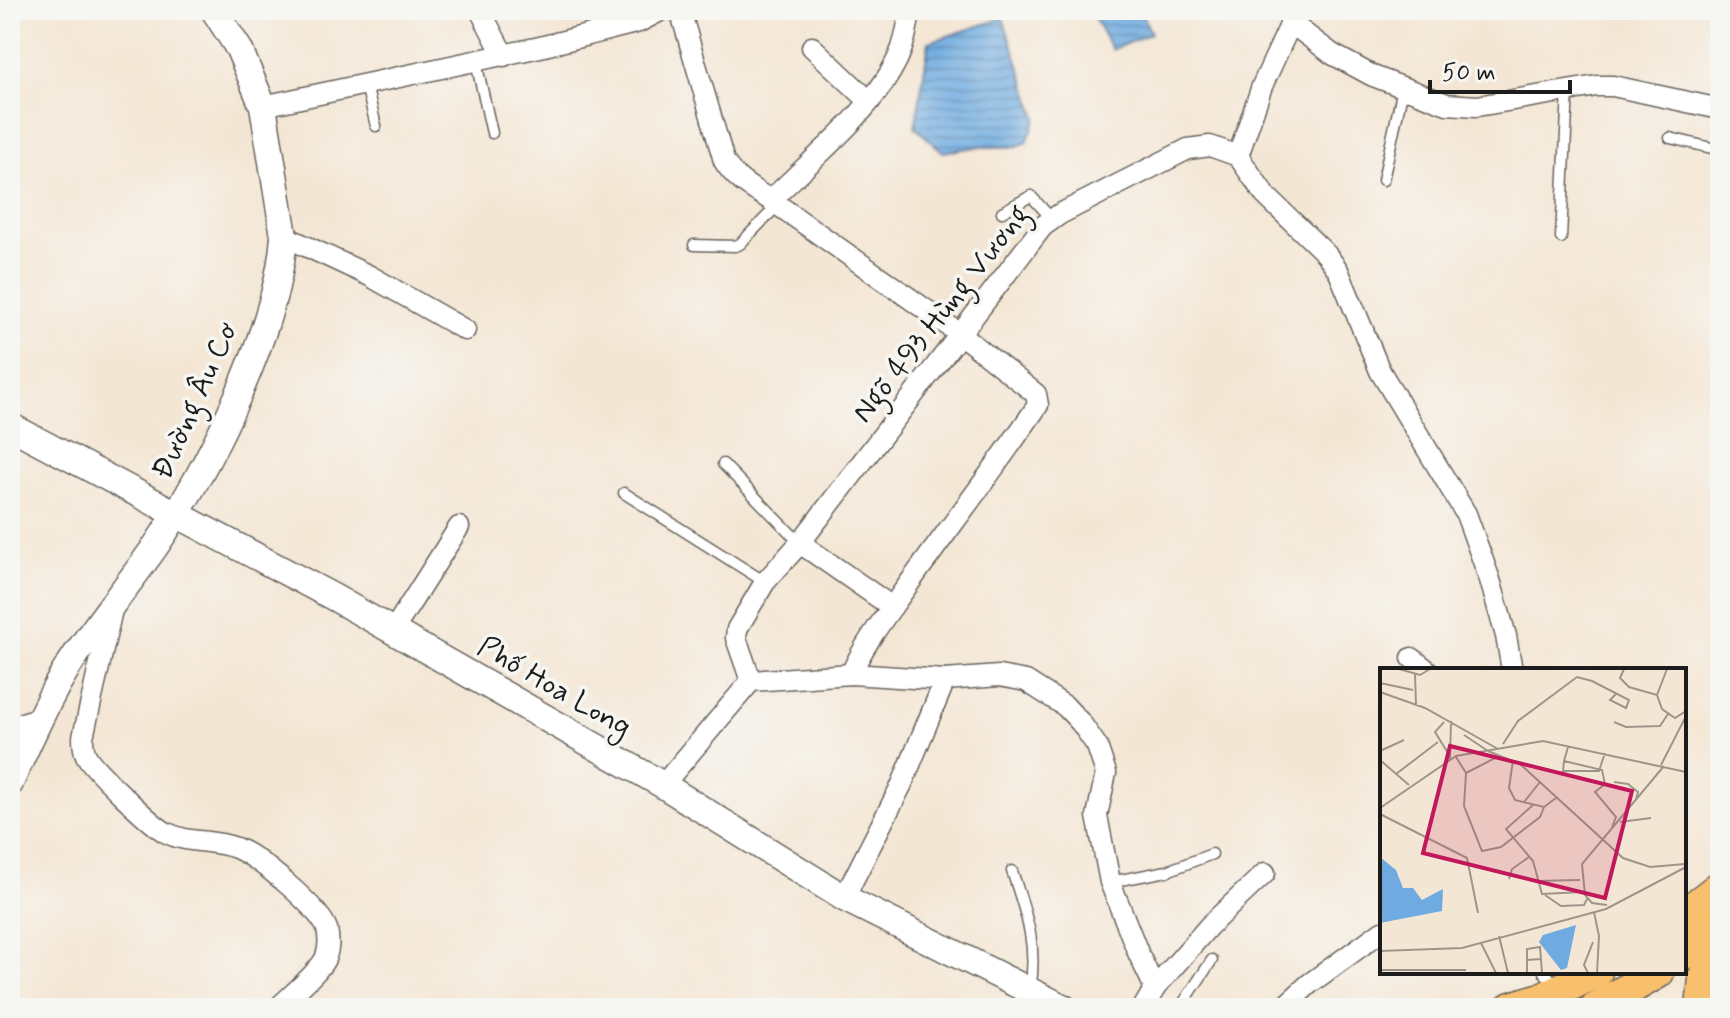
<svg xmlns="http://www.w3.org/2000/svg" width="1730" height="1018" font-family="Mynerve,sans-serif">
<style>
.water{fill:url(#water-rules);stroke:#46647e;stroke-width:2}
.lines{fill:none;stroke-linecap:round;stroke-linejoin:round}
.service-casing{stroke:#68635c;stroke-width:13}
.minor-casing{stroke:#68635c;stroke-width:23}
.tertiary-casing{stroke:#68635c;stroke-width:29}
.primary-casing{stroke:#68635c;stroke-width:35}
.service{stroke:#fff;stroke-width:10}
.minor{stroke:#fff;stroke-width:20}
.tertiary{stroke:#fff;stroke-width:26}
.primary{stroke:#f8bf6c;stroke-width:32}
.labels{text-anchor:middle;stroke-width:7;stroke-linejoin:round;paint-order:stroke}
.street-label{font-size:30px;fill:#1c1c1c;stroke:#f6f6f2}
.inset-road{fill:none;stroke:#9e958a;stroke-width:2}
.view{fill:#c2185b;fill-opacity:0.15;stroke:#c2185b;stroke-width:4}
.inset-edge{fill:none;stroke:#1c1c1c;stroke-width:4}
</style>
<defs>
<pattern id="water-rules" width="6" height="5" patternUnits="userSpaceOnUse" patternTransform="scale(2)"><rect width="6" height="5" fill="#6fabe0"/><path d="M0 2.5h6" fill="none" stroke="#5a8ab5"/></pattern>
</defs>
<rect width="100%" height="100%" fill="#f6f6f2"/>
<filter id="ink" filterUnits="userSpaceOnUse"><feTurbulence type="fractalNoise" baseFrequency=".0125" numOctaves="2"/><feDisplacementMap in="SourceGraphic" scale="16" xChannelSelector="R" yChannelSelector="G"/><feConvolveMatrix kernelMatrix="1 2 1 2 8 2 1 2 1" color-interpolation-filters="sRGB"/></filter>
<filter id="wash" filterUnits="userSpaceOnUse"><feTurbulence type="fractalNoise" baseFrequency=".006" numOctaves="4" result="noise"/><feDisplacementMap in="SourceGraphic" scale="32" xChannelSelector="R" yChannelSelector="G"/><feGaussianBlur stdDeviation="1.8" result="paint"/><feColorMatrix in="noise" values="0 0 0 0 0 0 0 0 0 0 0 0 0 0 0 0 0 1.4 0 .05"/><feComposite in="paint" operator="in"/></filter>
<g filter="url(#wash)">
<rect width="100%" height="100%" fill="#f4e6d4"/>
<g class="water">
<polygon points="1090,10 1140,10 1151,33 1112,50"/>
<polygon points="1003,18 1037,118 1027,142 1015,147 977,147 943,152 915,127 929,42"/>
</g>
</g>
<g filter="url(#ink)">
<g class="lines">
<defs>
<g id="service">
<polyline points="476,62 492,133"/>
<polyline points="366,85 376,126"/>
<polyline points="1670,138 1720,150"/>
<polyline points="1383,180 1403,88"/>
<polyline points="1002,212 1031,196 1051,218"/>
<polyline points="1561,238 1568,90"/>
<polyline points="694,245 735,246 740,244 778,205"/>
<polyline points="1717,267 1720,254"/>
<polyline points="723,464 800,543"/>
<polyline points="624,493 765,582"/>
<path d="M1012,871C1026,914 1038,944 1030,990"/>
<polyline points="1110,882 1167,871 1212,854"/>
<polyline points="1544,972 1557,986"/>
<polyline points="1180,1008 1212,960"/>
</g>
<g id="minor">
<polyline points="480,10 504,56"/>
<path d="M680,10L724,161C737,183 758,191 778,205L960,334L1036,394L1038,405C994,470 946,532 900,596C882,621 863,646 851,674"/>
<polyline points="1287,10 1291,23 1332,54 1373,76 1447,104 1477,106 1597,86 1613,86 1720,109"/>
<polyline points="812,47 869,101"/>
<polyline points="263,106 540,47 639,22 662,10"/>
<polyline points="1238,156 1262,86 1291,23"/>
<path d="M771,200C812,159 873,111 898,58C905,43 908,26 910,10"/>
<polyline points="284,236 370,276 465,330"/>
<polyline points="800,543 892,607"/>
<path d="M112,610L83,737C83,743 83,749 86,755C92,768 151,824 165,832C187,844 213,839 236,848C257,856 320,908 327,929C329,938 329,950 325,959C317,974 291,995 278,1008"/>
<polyline points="393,631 459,527"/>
<polyline points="1412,658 1427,670"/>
<polyline points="751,681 736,638 737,629 765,582 800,543 1043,226 1060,214 1188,149 1210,146 1238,156 1265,195 1326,254 1338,270 1380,371 1466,514 1490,580 1506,636 1512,670"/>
<polyline points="10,727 41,717"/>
<polyline points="663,785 751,681 851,674 945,680 999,676 1026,681 1065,706 1081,723 1097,746 1106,773 1097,816 1110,882 1139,955 1155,988 1143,1008"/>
<polyline points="844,898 902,784 945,680"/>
<polyline points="1155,988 1209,926 1265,873"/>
<polyline points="1283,1008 1309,984 1382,931"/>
</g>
<g id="tertiary">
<polyline points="10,426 335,598 663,785 844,898 1064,1008"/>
<path d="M10,783C27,746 43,708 64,673C92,628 127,587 157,544C209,468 278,328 284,236L263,106L239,49L214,10"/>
</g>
<g id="primary">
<polyline points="1684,915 1720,887"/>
<polyline points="1684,953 1720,922"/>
<polyline points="1511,1008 1541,999 1596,972"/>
<polyline points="1596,1008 1658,972"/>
<polyline points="1702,1008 1705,978 1720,930"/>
</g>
</defs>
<use href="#service" class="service-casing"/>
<use href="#minor" class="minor-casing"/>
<use href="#tertiary" class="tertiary-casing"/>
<use href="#primary" class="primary-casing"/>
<use href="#service" class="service"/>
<use href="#minor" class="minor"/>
<use href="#tertiary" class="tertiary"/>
<use href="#primary" class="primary"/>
</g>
</g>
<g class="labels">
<g class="street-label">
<text transform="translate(940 313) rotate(-52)" y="10">Ngõ 493 Hùng Vương</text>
<text transform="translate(194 400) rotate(-66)" y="10">Đường Âu Cơ</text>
<text transform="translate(555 686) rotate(30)" y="10">Phố Hoa Long</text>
</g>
</g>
<g transform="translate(1380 668)">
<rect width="306" height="306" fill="#f4e6d4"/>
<path d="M0,189L16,202L23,220H33L42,232L63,221L62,243L0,255ZM196,257L187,300L181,302L159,274L163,267Z" fill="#6fabe0"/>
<path class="inset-road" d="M19,1L40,7L50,1M244,1L240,10L249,19L277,27M287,1L277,27L282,41L295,50L306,43M35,6L36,37M0,15L33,22M0,24L45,40L118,81M64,54L55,64L68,85M234,54L246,59L280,58L288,46M84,67L108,83M123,76L138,53L197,9L212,13L249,32L246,40L230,32L236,26M188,79L184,93L222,102L225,116L215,124L236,149L232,159M0,83L24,72M108,83L140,96L243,190L270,199L305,196M76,89L86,105L84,138L102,183L121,179L160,149L164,139M70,91L71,53M0,92L29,117M133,92L129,120L135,132L164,139L176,130M184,93L183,103H219L225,85M281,97L306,48M86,105L119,88M16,106L58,74M234,114L248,116L258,124L256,131M144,134L160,114M153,137L126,161L153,193L162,226L203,224M0,140L76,88L163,73L306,104M0,146L87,190L98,245M240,154L271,150M129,211L132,201L149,189M155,213L200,212M165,227L181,238L204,237L207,231M227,237L212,235L205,227L202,196L284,98M214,244L219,268L217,305M119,268L128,305M101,275L116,305M0,283L82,280L226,241L306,199M147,292V281L160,279L162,305M0,302H86M141,305H177M147,305V292L161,291M208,305L204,297L213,274"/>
<path class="view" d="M70,78L252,123L225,230L43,185Z"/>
<rect width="306" height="306" class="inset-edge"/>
</g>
<rect width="1730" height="1018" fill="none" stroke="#f6f6f2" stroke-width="40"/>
<path d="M1430 80v12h140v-12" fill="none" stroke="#1c1c1c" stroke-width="4"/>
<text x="1442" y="80" font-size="24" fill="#1c1c1c" stroke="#f6f6f2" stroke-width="6" paint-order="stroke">50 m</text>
</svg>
